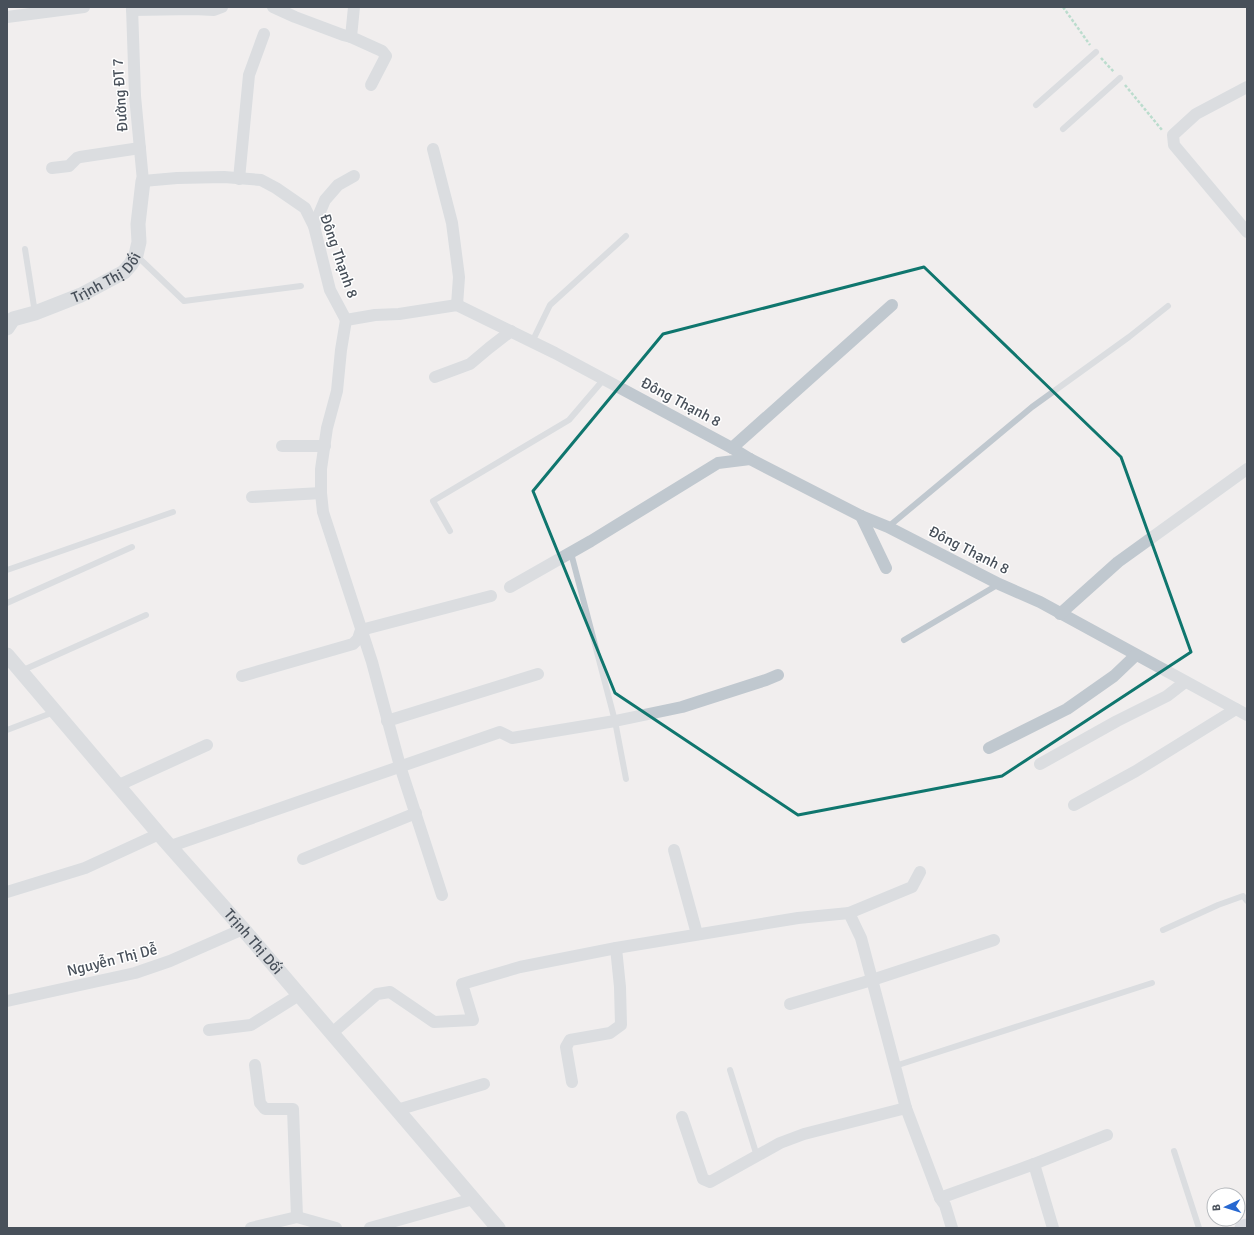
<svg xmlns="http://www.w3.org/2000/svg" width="1254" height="1235" font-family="Signika,sans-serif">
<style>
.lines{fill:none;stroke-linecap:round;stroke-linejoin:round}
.path{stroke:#7bc6a5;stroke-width:2.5;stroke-dasharray:3 2;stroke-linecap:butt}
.service{stroke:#c0c8cf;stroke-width:6}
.minor{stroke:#c0c8cf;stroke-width:12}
.tertiary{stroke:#c0c8cf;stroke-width:15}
.secondary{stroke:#c0c8d3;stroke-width:17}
.marked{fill:none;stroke:#0f766e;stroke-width:3;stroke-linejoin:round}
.labels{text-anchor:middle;stroke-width:3;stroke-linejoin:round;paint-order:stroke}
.street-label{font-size:15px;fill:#48505a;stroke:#fff}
</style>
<rect width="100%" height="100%" fill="#f1eeee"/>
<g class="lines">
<g class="path">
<polyline points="1063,7 1090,45"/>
<polyline points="1101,58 1114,72"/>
<polyline points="1125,85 1162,130"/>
</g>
<g class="service">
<polyline points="1036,105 1096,52"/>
<polyline points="1063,129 1120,78"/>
<polyline points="25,249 35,313"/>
<polyline points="136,255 184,301 301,286"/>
<polyline points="532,342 550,305 626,236"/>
<polyline points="888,527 1032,407 1129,337 1168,306"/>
<polyline points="450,531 433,501 569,420 604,379"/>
<polyline points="571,553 615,721 626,779"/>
<polyline points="7,570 173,512"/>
<polyline points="7,603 132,547"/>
<polyline points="904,640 999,584"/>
<polyline points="21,671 146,615"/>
<polyline points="7,730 54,712"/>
<polyline points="1163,930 1218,905 1243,896 1247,901"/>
<polyline points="895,1066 1152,983"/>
<polyline points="730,1070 757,1156"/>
<polyline points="1174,1151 1199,1228"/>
</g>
<g class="minor">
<polyline points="132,7 135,96 143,181 177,178 224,177 261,180 276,188 305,208 314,226 330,290 346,320 375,315 399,314 457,305 555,353 732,448 750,459 861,516 888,527 999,584 1040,602 1247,715"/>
<polyline points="273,7 295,17 343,35 351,37"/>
<polyline points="354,7 351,37 382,51 386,56 371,85"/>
<polyline points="132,10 194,9 214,10 222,7"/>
<polyline points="7,17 84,7"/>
<polyline points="1247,87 1196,114 1173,135 1174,145 1247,232"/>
<polyline points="433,149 452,223 459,277 457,305"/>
<polyline points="52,168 69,166 77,158 80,157 140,148"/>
<polyline points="239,179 249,75 264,34"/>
<polyline points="314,226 325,200 338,185 354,176"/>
<polyline points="346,320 341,350 337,391 327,428 321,469 321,493 323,512 372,662 400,766 442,895"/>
<polyline points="435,377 470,364 489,348 511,331"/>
<polyline points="282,446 325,446"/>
<polyline points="732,448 892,305"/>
<polyline points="252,497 321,493"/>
<polyline points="861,516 886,568"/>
<polyline points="510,587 591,541 718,463 750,459"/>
<polyline points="1060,614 1118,562 1247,469"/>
<polyline points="242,676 353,644 358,639 361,630 491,596"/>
<polyline points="387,721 538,674"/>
<polyline points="989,748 1067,709 1114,676 1136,655"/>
<polyline points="1040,764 1117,721 1167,696 1185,682"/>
<polyline points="119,785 207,745"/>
<polyline points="1074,805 1136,771 1236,709"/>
<polyline points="171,846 500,732 512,738 615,721 682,707 766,680 778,675"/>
<polyline points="674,850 697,934"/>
<polyline points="303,859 416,813"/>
<polyline points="7,892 85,868 159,834"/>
<polyline points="849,913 912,887 920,872"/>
<polyline points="7,1001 135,973 170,961 243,929"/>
<polyline points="790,1004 872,980 994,940"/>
<polyline points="209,1030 251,1025 299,995"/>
<polyline points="332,1033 377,994 390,992 434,1022 473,1020 462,984 520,967 616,948 798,918 849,913 861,938 906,1108 940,1198"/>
<polyline points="255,1065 260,1103 265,1109 293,1109 297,1217"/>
<polyline points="572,1082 566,1047 570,1040 610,1033 621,1025 620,987 616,948"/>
<polyline points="397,1110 484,1084"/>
<polyline points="682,1117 703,1179 710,1182 780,1143 804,1134 906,1108"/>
<polyline points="251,1228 297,1217 336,1228"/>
<polyline points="370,1228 473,1199"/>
<polyline points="952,1228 945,1205 940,1198 1034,1164"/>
<polyline points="1053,1228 1034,1164 1107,1135"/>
</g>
<g class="tertiary">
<path id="s1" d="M7,328L13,319L35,313L81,295L124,272L131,264L136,255L139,242L138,224L143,181"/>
<path id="s2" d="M7,655L159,834L243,929L498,1228"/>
</g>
<polyline class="secondary" points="1243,1228 1247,1227"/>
</g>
<path d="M0 0H1254V1235H0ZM924,267L1121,457L1191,652L1002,776L798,815L615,693L533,491L663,334Z" fill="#f1eeee" fill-opacity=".55" fill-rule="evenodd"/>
<path class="marked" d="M924,267L1121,457L1191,652L1002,776L798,815L615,693L533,491L663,334Z"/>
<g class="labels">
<g class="street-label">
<text transform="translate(120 95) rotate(-94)" y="5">Đường ĐT 7</text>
<text transform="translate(339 256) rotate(71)" y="5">Đông Thạnh 8</text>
<text dy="5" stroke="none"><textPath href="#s1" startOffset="114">Trịnh Thị Dối</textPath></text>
<text transform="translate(681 402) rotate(28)" y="5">Đông Thạnh 8</text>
<text transform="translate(969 550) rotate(27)" y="5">Đông Thạnh 8</text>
<text dy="5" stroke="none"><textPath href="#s2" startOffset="378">Trịnh Thị Dối</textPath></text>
<text transform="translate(112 960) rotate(-14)" y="5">Nguyễn Thị Dễ</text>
</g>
</g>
<rect width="1254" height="1235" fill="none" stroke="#48505a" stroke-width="16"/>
<g transform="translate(1226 1207) rotate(266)"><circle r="19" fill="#ffffff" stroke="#b6b9bd"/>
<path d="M0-3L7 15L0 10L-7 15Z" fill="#2768d1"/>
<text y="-6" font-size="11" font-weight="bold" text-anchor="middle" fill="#48505a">B</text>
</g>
</svg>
